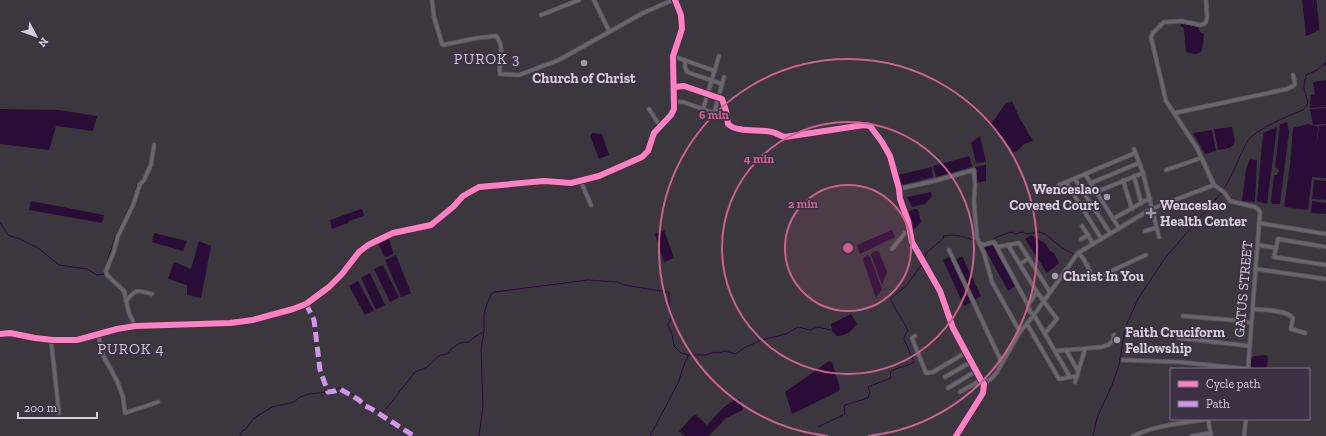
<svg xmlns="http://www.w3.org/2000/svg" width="1326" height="436" font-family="'Zilla Slab',serif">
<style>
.water{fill:#2a0d37}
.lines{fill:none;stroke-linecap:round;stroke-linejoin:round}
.stream{stroke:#2a0d37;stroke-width:1}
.canal{stroke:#2a0d37;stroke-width:3}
.minor-casing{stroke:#5a545c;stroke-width:5}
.tertiary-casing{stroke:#5a545c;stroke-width:6}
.minor{stroke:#6b666d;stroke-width:3}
.tertiary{stroke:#6b666d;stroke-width:4}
.quiet{stroke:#d193ec;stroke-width:5;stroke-dasharray:10 5;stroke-linecap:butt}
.cycleway-casing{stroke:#3d3243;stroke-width:8}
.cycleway{stroke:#ff80c0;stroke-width:6}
.ring{fill:none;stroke:#ca618e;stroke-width:2}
.poi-dot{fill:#a099a4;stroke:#3d3243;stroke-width:1.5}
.labels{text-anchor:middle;stroke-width:3.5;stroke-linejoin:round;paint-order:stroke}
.poi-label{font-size:14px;font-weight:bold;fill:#d6cfda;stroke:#3d3243;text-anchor:start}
.street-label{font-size:14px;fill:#d6cfda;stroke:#3d3243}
.neighbourhood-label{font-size:15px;letter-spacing:1px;fill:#d2c5da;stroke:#3d3243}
.centre{fill:#ca618e;stroke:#3d3243;stroke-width:2}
.ring-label{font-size:12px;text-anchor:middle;font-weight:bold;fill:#ca618e;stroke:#3d3243;stroke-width:3.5;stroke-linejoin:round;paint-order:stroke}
</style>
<rect width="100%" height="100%" fill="#3c363f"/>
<g class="water">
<polygon points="1302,0 1313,0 1317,30 1316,32 1306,36"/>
<path d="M1181,24L1198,26L1200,32L1204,34C1202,49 1205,58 1186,52L1184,30L1183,27L1180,26Z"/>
<polygon points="1326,80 1326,107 1310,108 1311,95 1315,94 1313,82"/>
<polygon points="1012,101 1019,117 1033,141 1024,144 1017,151 1013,152 1003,137 996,132 991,126 991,124 1005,104"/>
<polygon points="1326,108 1326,124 1313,125 1310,109"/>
<polygon points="0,109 59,110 97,116 93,131 56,126 49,150 0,144"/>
<polygon points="1287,122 1289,132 1280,204 1272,204 1271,201 1274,175 1277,175 1279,170 1275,167 1280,124"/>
<polygon points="1308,124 1318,127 1316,150 1319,126 1326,125 1326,178 1312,177 1308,210 1284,207 1290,165 1293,128"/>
<path d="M1232,127C1236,145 1238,147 1218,150L1214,129Z"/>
<polygon points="1277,127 1267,204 1257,201 1263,133"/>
<polygon points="1212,130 1216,151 1205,154 1193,133"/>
<polygon points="592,133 602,134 609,155 599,159 590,136"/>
<polygon points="980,136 986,162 976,163 971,143"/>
<polygon points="969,156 972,165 971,167 936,177 933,166"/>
<polygon points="1250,159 1257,160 1255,202 1242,201 1246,169"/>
<polygon points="986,165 986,181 976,183 975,167"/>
<polygon points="932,167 933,177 901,185 898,175"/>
<polygon points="1314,180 1326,181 1326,200 1312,199"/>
<polygon points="931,192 932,196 925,204 912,207 907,197"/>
<polygon points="31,201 104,215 102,223 29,210"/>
<polygon points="1312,201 1326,203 1326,214 1311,213"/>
<polygon points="361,209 363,211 364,216 349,221 348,223 332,229 330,220"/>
<polygon points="914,209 918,209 921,222 913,231 911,231 907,212"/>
<polygon points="664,230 674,258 664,262 655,234"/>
<polygon points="892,230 895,237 860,254 857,245"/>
<polygon points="154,233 187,241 183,251 152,242"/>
<polygon points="1031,235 1045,243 1050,251 1054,253 1059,263 1047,273 1025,239"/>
<polygon points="387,239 389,239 393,252 393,254 386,257 384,256 379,245 380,242"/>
<polygon points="199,241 211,246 201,298 187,295 187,285 168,279 174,262 191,269"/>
<polygon points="989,244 994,245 1015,286 1008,291 984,247"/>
<polygon points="876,251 879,252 887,272 882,285 871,255 872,253"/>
<polygon points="396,255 411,293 401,297 385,260"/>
<polygon points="868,255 870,257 882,289 876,298 863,260 864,257"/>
<polygon points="951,256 972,302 964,306 943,260"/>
<polygon points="962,256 981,296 974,300 955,260"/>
<polygon points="383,265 399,297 390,302 374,269"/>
<polygon points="370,273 385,305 376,310 361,278"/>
<polygon points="358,281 374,311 365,315 349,286"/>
<path d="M851,314L857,324C852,331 846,336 837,336L832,331L831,324Z"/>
<polygon points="1266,355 1268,357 1267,369 1250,369 1251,358 1254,356"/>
<polygon points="829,361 832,362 840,388 839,391 792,414 785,392"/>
<path d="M740,399L743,410L726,418L709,436H685L679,431L693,416L696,415L707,425C716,416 726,401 740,399Z"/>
</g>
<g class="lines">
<g class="stream">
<polyline points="145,174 148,168"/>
<path d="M1223,190C1234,174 1238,158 1247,142C1254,130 1290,115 1303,110C1313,101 1303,95 1304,85C1304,82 1306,78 1306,75L1317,70L1326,63"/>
<polyline points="453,204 462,193 480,185 510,181"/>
<polyline points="0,222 8,235 20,239 38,248 59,265 87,269 97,275 105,274"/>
<polyline points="989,242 999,236 1011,232 1016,234 1022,232 1027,234 1039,232 1045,234 1062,248 1074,254"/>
<polyline points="365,244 387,233 409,228"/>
<path d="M924,260L926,253L944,238L943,236C956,233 967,238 978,242"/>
<polyline points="108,263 108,258 113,245 115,237 132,202 137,185 144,177"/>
<polyline points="334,279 346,265"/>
<polyline points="223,321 261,316"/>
<polyline points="147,324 156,323"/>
<polyline points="99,332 115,328"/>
<polyline points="329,390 335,390 341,387 361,399 366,406 371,407 382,414 415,372 427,367 440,355 447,354 451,349 460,343 469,342 473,338 483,332"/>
<path d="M818,427L845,414L844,407L845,405L868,398L870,392L868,387L891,378L890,372C896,367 907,367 914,362L904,339L905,335L908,330L890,299L906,286L923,263"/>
<polyline points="240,436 242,431 245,430 254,418 272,407 294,402 300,397 309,394 326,392"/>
<polyline points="479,436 483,406 481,349 484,332 484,315 487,303 492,293 494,292 588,280 618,282 624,285 667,292 669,293 669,306 672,316 668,325 672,334 674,346 681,353 688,355"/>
<polyline points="650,436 678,383 685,362 687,359 688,355 706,355 714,352 717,353 725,351 736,354 744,348 761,340 786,334 798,327 810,330 818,327 831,330"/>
<polyline points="1093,436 1097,418 1112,385 1119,365 1125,328 1138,299 1165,258 1222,192"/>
</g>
<g class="canal">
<polyline points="1315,0 1318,29"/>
<polyline points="1325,64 1326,64"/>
</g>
<defs>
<g id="minor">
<path d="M432,0L434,17L442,44L443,45L477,38L496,36C506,48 498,61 500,74L519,75L559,60L643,13L668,2L675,0"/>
<polyline points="594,0 609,31"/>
<polyline points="1206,0 1207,17 1206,22 1204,24 1200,25 1182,21 1164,22 1153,33 1151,37 1166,101 1197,148 1214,185"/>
<polyline points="541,15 579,0"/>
<polyline points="673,56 715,71"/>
<polyline points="685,60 685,67 687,72 722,84"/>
<path d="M674,87L684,86L722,99L726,111L728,124C737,133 760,129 772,132C777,133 780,136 785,137L864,125L870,126L882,142L890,156L899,189L900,199L908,221L912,242L940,291L953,328L981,380L984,384L983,393L956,436"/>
<polyline points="674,102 683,102 714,113 724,77"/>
<polyline points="649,109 660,126"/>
<polyline points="703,109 719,56"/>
<polyline points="1175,113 1287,89 1293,86 1295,84 1293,75"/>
<polyline points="1134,149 1143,173 1159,237"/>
<polyline points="1166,170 1201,158"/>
<polyline points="1085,174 1119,228"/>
<polyline points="1134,176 1141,202"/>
<polyline points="1075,179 1110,233"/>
<polyline points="1123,180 1132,209"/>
<polyline points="581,182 591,205"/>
<polyline points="1066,182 1101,238"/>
<polyline points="1091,183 1139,163"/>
<polyline points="1059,185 1135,153"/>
<polyline points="899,189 934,181 974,170 975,185 974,202 977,238 984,253 992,282 1020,332"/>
<polyline points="1096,192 1143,173"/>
<polyline points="1113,219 1150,198"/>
<polyline points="1259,223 1326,234"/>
<polyline points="1082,226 1088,235"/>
<polyline points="1145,231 1156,228"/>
<polyline points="1081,239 1088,235 1093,244"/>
<polyline points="979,243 983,245 994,242 1028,305 1030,312 1034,315 1070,377"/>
<polyline points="1008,245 1037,292 1057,319 1045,333"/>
<polyline points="1258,245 1276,248"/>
<polyline points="997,247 1019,243 1050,292"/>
<polyline points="1326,247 1278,239 1274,257 1326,265"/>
<polyline points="892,249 905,233 909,232"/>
<polyline points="949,250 1002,363"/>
<polyline points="1078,253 1083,258 1094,279 1146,255"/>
<polyline points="1020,264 1028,259"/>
<polyline points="1256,269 1326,279"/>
<path d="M126,301C137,288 136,290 152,294"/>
<polyline points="1028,305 1037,292"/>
<path d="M1253,309C1263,310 1287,310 1293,318L1291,329L1305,333"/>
<polyline points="1183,316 1244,321 1251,323"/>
<polyline points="1027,324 1059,379 1077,376"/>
<polyline points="135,326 129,313 124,291 107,275 106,271 114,251 118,236 133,205 140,184 144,180 151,165 154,145"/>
<polyline points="98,334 103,355 117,381 123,397 125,413 158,402"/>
<polyline points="915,336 912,338 926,373 933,372 965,353"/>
<polyline points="1179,338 1250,346"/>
<polyline points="51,340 59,413"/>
<polyline points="1066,350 1078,371"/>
<polyline points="1055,351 1102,347 1108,345 1113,341 1114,335"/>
<polyline points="1123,360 1179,362 1248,369"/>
<polyline points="945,377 971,362"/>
<polyline points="1075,382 1085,349"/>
<polyline points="984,384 993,377 997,372 1020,332 1034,315 1078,253 1151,209 1214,185 1224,192 1230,201 1255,207 1258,209 1260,212 1248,369"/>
<polyline points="948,388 976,371"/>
<polyline points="960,392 981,380"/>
<polyline points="1208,419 1211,436"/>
<path d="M1133,436C1156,425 1183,423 1208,419"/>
<polyline points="1192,436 1211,433"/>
<polyline points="1244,436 1246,419"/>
</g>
<polyline id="tertiary" points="0,334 10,333 35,338 53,340 77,340 117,329 135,326 230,323 253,320 293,309 306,304 329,287 342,274 359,252 368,245 393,233 431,225 453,207 463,196 479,187 544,181 571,183 599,176 633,161 642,157 648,151 654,133 671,115 674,109 673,56 682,29 681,15 675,0"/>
</defs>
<use href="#minor" class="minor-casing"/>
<use href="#tertiary" class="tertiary-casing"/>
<use href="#minor" class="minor"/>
<use href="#tertiary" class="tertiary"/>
<polyline class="quiet" points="306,304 314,320 320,370 328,392 335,391 340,389 359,400 365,406 370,408 414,436"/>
<defs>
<g id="cycleway">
<path d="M674,87L684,86L722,99L726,111L728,124C737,133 760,129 772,132C777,133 780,136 785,137L864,125L870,126L882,142L890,156L899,189L900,199L908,221L912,242L940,291L953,328L981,380L984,384L983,393L956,436"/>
<polyline points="0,334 10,333 35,338 53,340 77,340 117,329 135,326 230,323 253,320 293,309 306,304 329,287 342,274 359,252 368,245 393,233 431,225 453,207 463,196 479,187 544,181 571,183 599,176 633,161 642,157 648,151 654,133 671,115 674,109 673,56 682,29 681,15 675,0"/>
</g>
</defs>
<use href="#cycleway" class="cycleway-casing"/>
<use href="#cycleway" class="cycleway"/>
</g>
<circle cx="848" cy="248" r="63" fill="#ca618e" fill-opacity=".12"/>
<g class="ring">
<circle cx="848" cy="248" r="63"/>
<circle cx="848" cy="248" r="126"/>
<path d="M828 436A189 189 0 1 1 868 436"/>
</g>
<g class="poi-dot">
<circle cx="584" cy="63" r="4"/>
<circle cx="1107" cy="197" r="4"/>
<path d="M1149 207h4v4h4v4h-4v4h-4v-4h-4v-4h4z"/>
<circle cx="1055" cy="276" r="4"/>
<circle cx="1117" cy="340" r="4"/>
</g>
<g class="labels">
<g class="poi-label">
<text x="584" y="83" text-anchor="middle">Church of Christ</text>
<text x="1099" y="194" text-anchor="end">Wenceslao<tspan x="1099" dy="16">Covered Court</tspan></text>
<text x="1160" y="210">Wenceslao<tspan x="1160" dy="16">Health Center</tspan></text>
<text x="1063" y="281">Christ In You</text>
<text x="1125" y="337">Faith Cruciform<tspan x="1125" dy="16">Fellowship</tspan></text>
</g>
<g class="street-label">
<text transform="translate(1243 289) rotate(-85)" y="5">GATUS STREET</text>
</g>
<g class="neighbourhood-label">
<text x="487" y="64">PUROK 3</text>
<text x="131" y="354">PUROK 4</text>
</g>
</g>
<circle cx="848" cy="248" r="6" class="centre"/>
<g class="ring-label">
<text x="714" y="119">6 min</text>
<text x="759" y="163">4 min</text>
<text x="803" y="208">2 min</text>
</g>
<rect x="1170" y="368" width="140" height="52" fill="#3d3243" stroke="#7a717f"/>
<rect x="1178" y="381" width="20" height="6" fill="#ff80c0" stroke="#7a717f"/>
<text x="1206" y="388" font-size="12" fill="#d6cfda">Cycle path</text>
<rect x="1178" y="401" width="20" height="6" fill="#d193ec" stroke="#7a717f"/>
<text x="1206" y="408" font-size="12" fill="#d6cfda">Path</text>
<g transform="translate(36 36) rotate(131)" stroke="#3d3243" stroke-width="3" paint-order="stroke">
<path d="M0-3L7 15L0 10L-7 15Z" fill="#d6cfda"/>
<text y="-6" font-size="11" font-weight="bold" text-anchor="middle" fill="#d6cfda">N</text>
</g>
<path d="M18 412v6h79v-6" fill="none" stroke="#d6cfda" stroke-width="2"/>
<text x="24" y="412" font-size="12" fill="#d6cfda" stroke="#3d3243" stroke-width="3" paint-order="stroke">200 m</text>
</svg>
